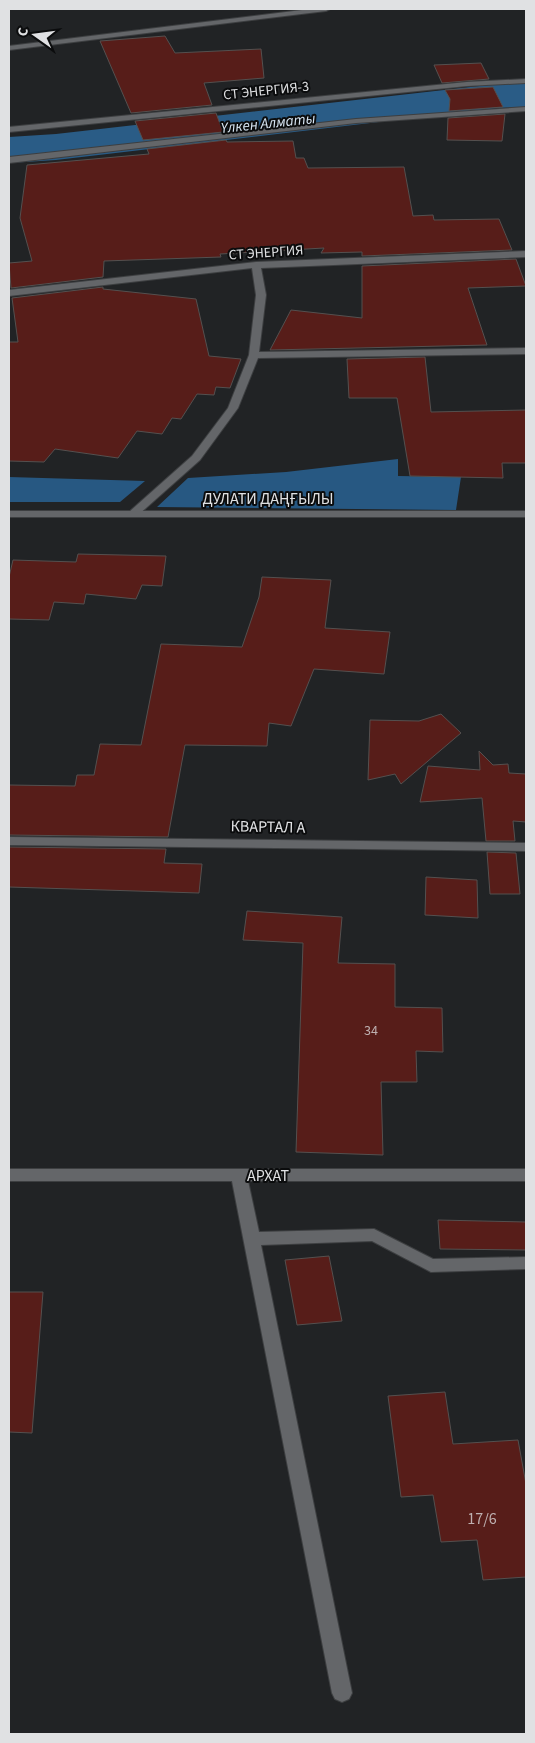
<svg xmlns="http://www.w3.org/2000/svg" width="535" height="1743" font-family="'Source Sans 3',sans-serif">
<style>
.forest{fill:#275882}
.lines{fill:none;stroke-linecap:round;stroke-linejoin:round}
.river{fill:#2a5c86;fill-rule:evenodd}
.building{fill:#571d19;stroke:#54504f}
.minor-casing{stroke:#3d3f41;stroke-width:2}
.secondary-casing{stroke:#3d3f41;stroke-width:2}
.minor{fill:#646669;fill-rule:evenodd}
.secondary{fill:#646669;fill-rule:evenodd}
.labels{text-anchor:middle;stroke-width:4;stroke-linejoin:round;paint-order:stroke}
.far-street-label{font-size:14px;fill:#e0e1e3;stroke:#0b0c0d}
.number-label{font-size:14px;fill:#beb0b0}
.far-water-label{font-size:15px;font-style:italic;fill:#d8e6f3;stroke:#0b0c0d}
.street-label{font-size:16px;fill:#e0e1e3;stroke:#0b0c0d}
.near-number-label{font-size:16px;fill:#beb0b0}
</style>
<rect width="100%" height="100%" fill="#212325"/>
<g class="forest">
<polygon points="398,459 398,476 461,477 456,510 157,507 188,478 286,472"/>
<polygon points="9,477 145,481 120,502 9,502"/>
</g>
<g class="lines">
<polygon class="river" points="526,83 526,107 497,108 56,160 9,163 9,137 56,134 497,84"/>
</g>
<g class="building">
<polygon points="165,36 175,53 261,49 264,78 204,83 212,105 131,113 100,41"/>
<polygon points="481,63 489,79 442,83 434,65"/>
<polygon points="493,87 503,107 449,111 450,99 445,90"/>
<polygon points="216,113 223,132 143,140 135,121"/>
<polygon points="505,114 502,141 447,140 448,118"/>
<polygon points="226,140 227,142 293,141 296,158 304,158 308,168 404,167 413,216 433,215 434,220 499,219 512,250 362,256 362,252 321,253 324,248 220,254 221,257 104,261 103,277 11,288 9,263 32,261 20,218 27,165 149,154 147,149"/>
<polygon points="516,259 526,286 468,288 487,345 270,350 291,310 362,318 362,266"/>
<polygon points="103,287 103,289 196,299 209,356 241,359 230,388 216,387 214,395 197,394 181,419 172,418 162,434 137,431 118,458 55,449 44,462 9,461 9,342 18,342 12,298"/>
<polygon points="425,357 431,412 526,410 526,463 502,463 503,478 410,476 397,398 349,398 347,359"/>
<polygon points="78,554 166,556 162,586 142,585 136,599 86,594 84,604 54,602 49,620 9,619 9,577 13,560 76,562"/>
<polygon points="262,577 331,580 325,628 390,632 384,674 314,669 291,726 269,723 267,746 185,745 168,837 9,835 9,785 75,786 77,775 94,775 100,744 141,745 161,644 242,647 259,597"/>
<polygon points="441,714 461,733 401,784 395,774 368,780 370,720 419,721"/>
<polygon points="479,751 493,765 508,764 509,773 526,774 526,795 525,796 526,797 526,822 513,821 515,841 486,841 482,798 420,802 428,766 480,770"/>
<polygon points="9,847 166,849 164,863 202,864 199,893 9,887"/>
<polygon points="487,852 516,853 520,894 490,894"/>
<polygon points="426,877 477,880 478,918 425,915"/>
<polygon points="247,911 342,917 338,963 395,964 395,1007 442,1008 443,1052 416,1051 417,1082 381,1082 383,1155 296,1152 303,943 243,940"/>
<polygon points="438,1220 526,1222 526,1250 440,1249"/>
<polygon points="329,1256 342,1321 297,1325 285,1260"/>
<polygon points="9,1292 43,1292 32,1433 9,1432"/>
<polygon points="445,1392 453,1444 518,1440 526,1484 526,1577 483,1580 477,1540 441,1542 433,1495 401,1497 388,1396"/>
</g>
<g class="lines">
<defs>
<g id="minor">
<polygon points="310,9 330,9 326,11 9,50 9,46"/>
<polygon points="526,79 526,83 467,86 9,132 9,127 467,82"/>
<polygon points="526,107 526,111 356,123 9,163 9,157 356,119"/>
<polygon points="526,251 526,257 261,268 266,295 259,352 526,348 526,354 258,358 238,408 200,460 137,516 129,516 127,514 129,512 192,456 228,408 249,355 256,295 252,268 9,296 9,290 256,262"/>
<polygon points="9,837 526,843 526,851 9,845"/>
<polygon points="9,1169 526,1169 526,1181 248,1181 259,1232 374,1229 433,1259 526,1257 526,1269 431,1272 372,1241 261,1245 352,1693 349,1699 342,1702 335,1699 332,1693 232,1181 9,1181"/>
</g>
<rect id="secondary" x="9" y="511" width="517" height="6"/>
</defs>
<use href="#minor" class="minor-casing"/>
<use href="#secondary" class="secondary-casing"/>
<use href="#minor" class="minor"/>
<use href="#secondary" class="secondary"/>
</g>
<g class="labels">
<g class="far-street-label">
<text transform="translate(266 90) rotate(-6)" y="5">СТ ЭНЕРГИЯ-3</text>
<text transform="translate(266 252) rotate(-4)" y="5">СТ ЭНЕРГИЯ</text>
</g>
<g class="number-label">
<text x="371" y="1035">34</text>
</g>
<g class="far-water-label">
<text transform="translate(268 123) rotate(-6)" y="5">Үлкен Алматы</text>
</g>
<g class="street-label">
<text x="268" y="504">ДУЛАТИ ДАҢҒЫЛЫ</text>
<text transform="translate(268 826) rotate(1)" y="6">КВАРТАЛ А</text>
<text x="268" y="1181">АРХАТ</text>
</g>
<g class="near-number-label">
<text x="482" y="1524">17/6</text>
</g>
</g>
<rect width="535" height="1743" fill="none" stroke="#e0e1e3" stroke-width="20"/>
<g transform="translate(35 35) rotate(284)" stroke="#0b0c0d" stroke-width="4" paint-order="stroke">
<path d="M0-4L9 19L0 12L-9 19Z" fill="#e0e1e3"/>
<text y="-8" font-size="14" font-weight="bold" text-anchor="middle" fill="#e0e1e3">С</text>
</g>
</svg>
